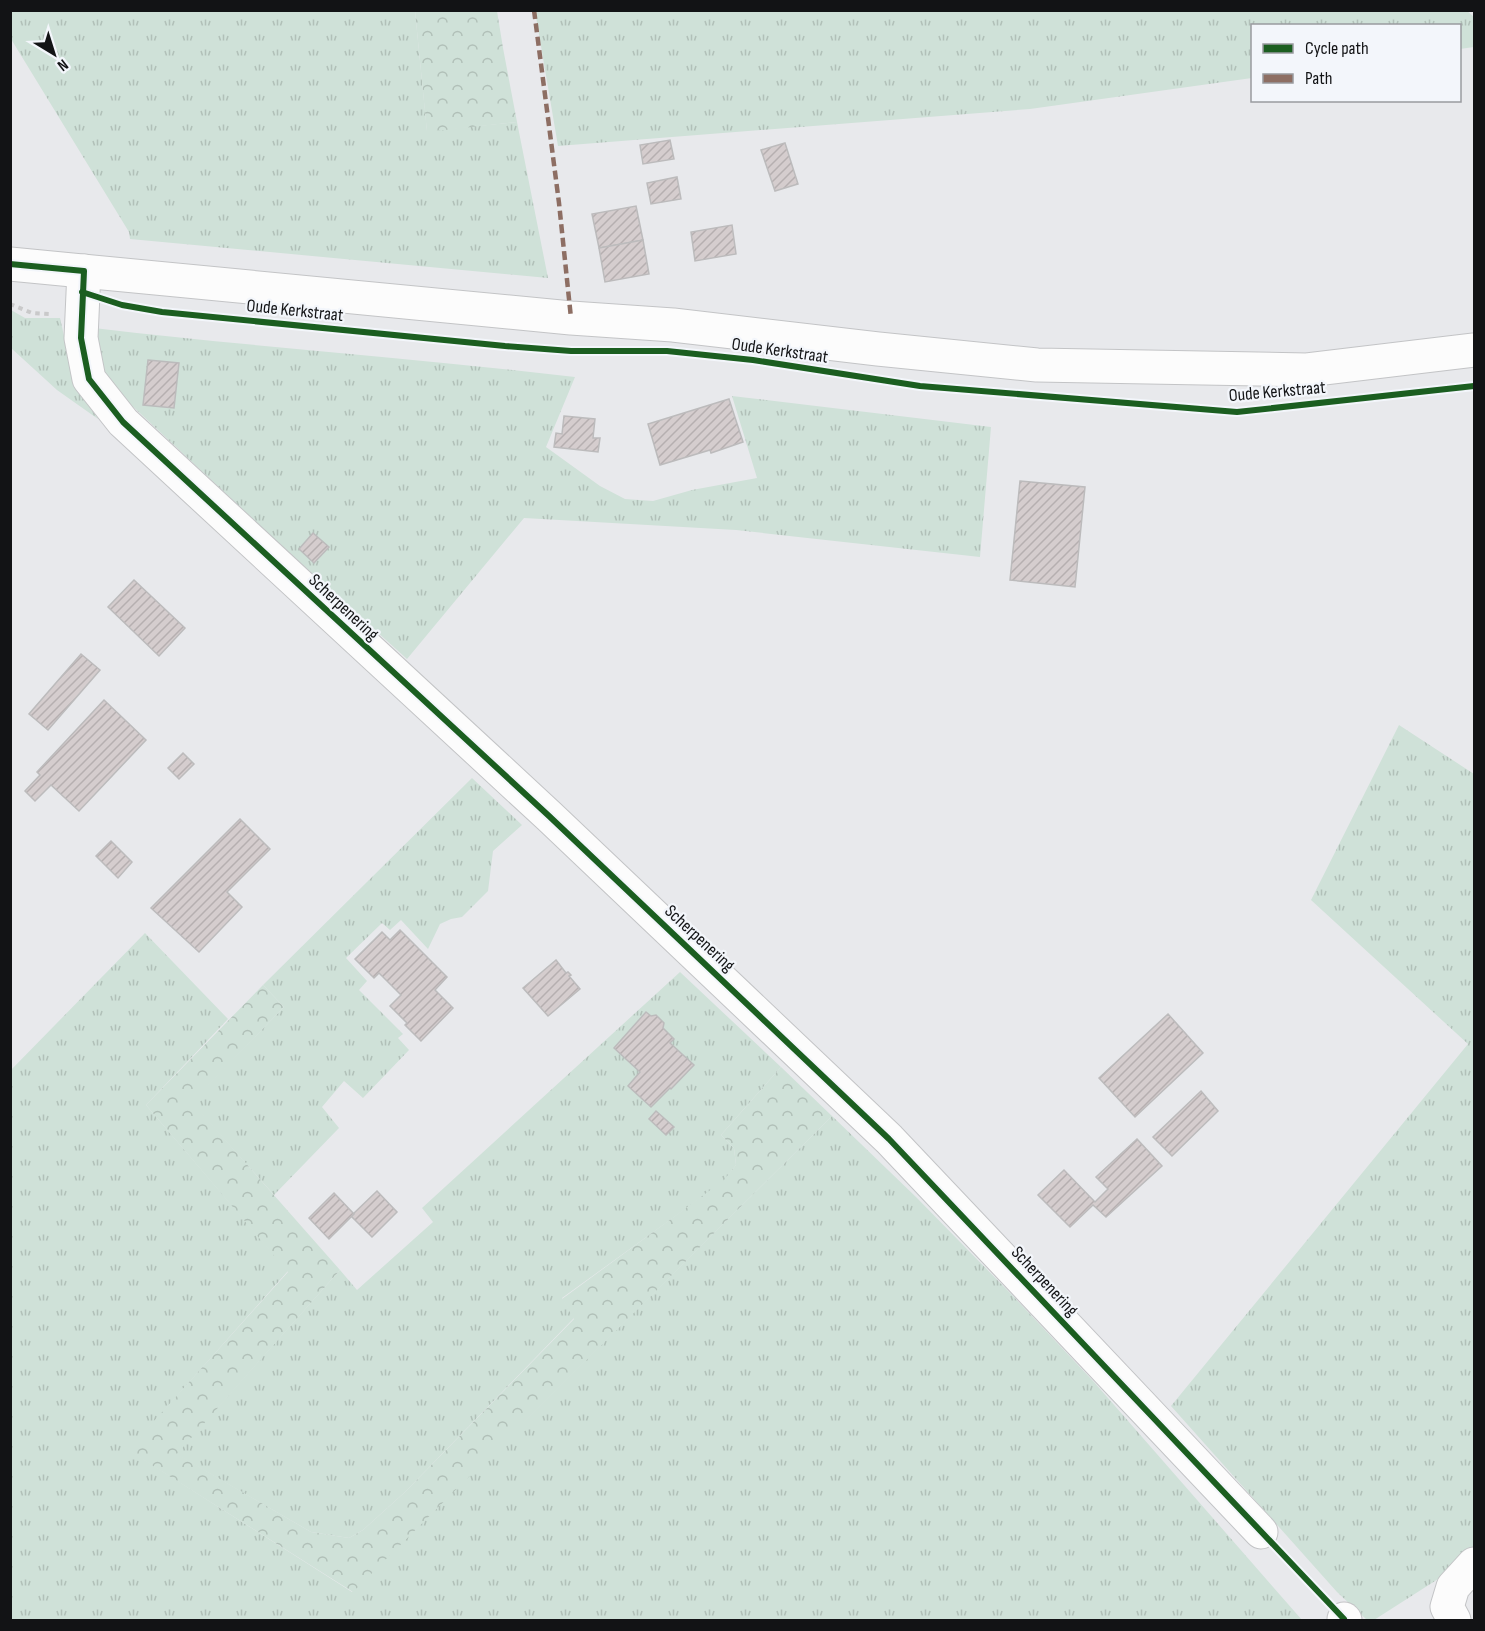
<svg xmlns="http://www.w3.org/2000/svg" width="1485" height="1631" font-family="'Sofia Sans Condensed',sans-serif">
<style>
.grass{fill:url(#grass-tufts)}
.forest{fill:url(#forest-crowns)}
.building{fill:url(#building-hatch);stroke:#bcbbbc;stroke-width:1.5}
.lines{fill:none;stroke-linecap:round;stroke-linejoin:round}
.minor-casing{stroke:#c3c4c6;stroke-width:35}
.path{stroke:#c9c9ca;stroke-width:4;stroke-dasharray:4.5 4.5;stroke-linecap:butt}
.minor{stroke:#fcfcfc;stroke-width:33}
.quiet{stroke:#8d6e63;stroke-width:4.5;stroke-dasharray:9 4.5;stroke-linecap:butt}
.cycleway-casing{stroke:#f3f6fb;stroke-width:10}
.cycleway{stroke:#1b5e20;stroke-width:6}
.labels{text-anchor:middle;stroke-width:4.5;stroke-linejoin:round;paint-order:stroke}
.street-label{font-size:18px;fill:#121315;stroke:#f3f6fb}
</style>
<defs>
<pattern id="grass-tufts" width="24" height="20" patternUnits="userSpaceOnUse" patternTransform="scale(1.5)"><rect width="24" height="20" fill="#cfe1d8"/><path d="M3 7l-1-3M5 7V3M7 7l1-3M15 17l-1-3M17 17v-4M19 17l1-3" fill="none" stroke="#b1c0b8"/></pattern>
<pattern id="forest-crowns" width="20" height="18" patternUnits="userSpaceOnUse" patternTransform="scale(1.5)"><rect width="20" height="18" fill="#cfe1d8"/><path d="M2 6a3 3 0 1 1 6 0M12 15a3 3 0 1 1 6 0" fill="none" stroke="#b1c0b8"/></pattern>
<pattern id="building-hatch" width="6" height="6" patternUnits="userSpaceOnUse" patternTransform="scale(1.5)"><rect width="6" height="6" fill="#d5cdce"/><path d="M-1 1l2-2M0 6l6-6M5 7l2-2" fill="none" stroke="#b6afb0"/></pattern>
</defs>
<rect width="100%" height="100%" fill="#e8e9ec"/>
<g class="grass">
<polygon points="1466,10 1474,17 1474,47 1460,49 1460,26 1252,26 1252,78 1030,109 558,146 535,11"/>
<polygon points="11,11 415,11 427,131 517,122 548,278 130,239 129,232 11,39"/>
<polygon points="11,310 25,318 60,318 75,385 98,419 57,390 11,348"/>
<path d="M94,328C254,347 415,358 575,377L546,447L600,486L625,499L653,501L692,490L757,478L732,396L991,427L980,557L736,530L524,518L407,659L272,537L111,386L96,363Z"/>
<polygon points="1399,725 1474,774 1474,1556 1374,1620 1367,1620 1337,1592 1171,1406 1468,1044 1311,900"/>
<polygon points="472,778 522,825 493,851 488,891 462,917 451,919 440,924 428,949 401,920 390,930 382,923 346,958 367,981 359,990 403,1034 398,1038 409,1050 363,1098 344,1081 322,1107 339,1128 274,1195 191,1102 284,1007 263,985"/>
<polygon points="145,933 228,1019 146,1105 288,1271 129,1450 352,1592 832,1116 916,1197 1014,1297 1094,1382 1302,1620 11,1620 10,1071"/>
<polygon points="680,972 781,1067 721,1135 734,1148 736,1165 724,1181 562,1298 574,1318 405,1492 363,1530 349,1538 311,1532 176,1454 340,1270 357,1290 433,1222 422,1208"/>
</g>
<g class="forest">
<polygon points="415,11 497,11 503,48 517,122 427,132"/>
<polygon points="263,985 284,1007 192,1102 340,1270 177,1454 311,1532 349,1538 363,1530 405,1492 574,1319 562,1299 724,1180 736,1165 734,1148 721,1135 781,1067 832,1116 353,1592 128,1450 288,1272 146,1105"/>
</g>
<g class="building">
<polygon points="670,140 674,159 643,164 640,145"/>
<polygon points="785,143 798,184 775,191 761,150"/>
<polygon points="677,177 681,199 651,204 647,183"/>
<polygon points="636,206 643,240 599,248 592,214"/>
<polygon points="732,225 736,254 695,261 691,232"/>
<polygon points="643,240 649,274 605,282 599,248"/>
<polygon points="148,360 179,363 174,408 143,405"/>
<polygon points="729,399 743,442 711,453 710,450 660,465 648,424"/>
<polygon points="564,416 595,419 593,438 600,438 598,452 554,447 556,433 562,434"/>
<polygon points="1020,481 1085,487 1075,587 1010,580"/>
<polygon points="313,533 329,547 314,563 299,549"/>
<polygon points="134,580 185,628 159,656 108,607"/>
<polygon points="81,654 100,670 48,730 29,714"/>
<polygon points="104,700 146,740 79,811 51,785 35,801 25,791 40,775 37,772"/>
<polygon points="183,753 194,764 179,779 168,768"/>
<polygon points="240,819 270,849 227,892 242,907 199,952 151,908"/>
<polygon points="111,841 132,862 118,878 96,856"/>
<polygon points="400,930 447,977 435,990 453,1008 421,1041 405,1025 407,1023 390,1006 401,995 379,973 374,978 355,959 382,932 390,940"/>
<polygon points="556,960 566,973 568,972 571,975 569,976 580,989 548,1016 523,988"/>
<polygon points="646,1012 651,1016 656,1015 664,1023 663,1028 674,1039 670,1043 694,1065 671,1089 670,1088 651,1107 628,1086 640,1072 614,1048"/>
<polygon points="1168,1014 1203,1053 1135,1117 1099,1078"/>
<polygon points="1201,1091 1218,1111 1172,1156 1153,1137"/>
<polygon points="656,1111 674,1127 666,1135 649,1119"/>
<polygon points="1137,1139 1162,1166 1106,1217 1093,1205 1070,1227 1038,1195 1064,1170 1095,1202 1108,1189 1096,1177"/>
<polygon points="377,1191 397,1212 372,1237 351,1216"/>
<polygon points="334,1193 354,1214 329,1239 309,1218"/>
</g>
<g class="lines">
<defs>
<g id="minor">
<polyline points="10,264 571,318 673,325 878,349 1037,365 1307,370 1474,350"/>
<polyline points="84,271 81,338 89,379 123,422 549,816 889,1139 1261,1532"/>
<polyline points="1344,1619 1345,1620"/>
<polyline points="1454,1620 1447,1607 1453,1587 1474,1564"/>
</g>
</defs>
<use href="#minor" class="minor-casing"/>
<polyline class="path" points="10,304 32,313 50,314"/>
<use href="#minor" class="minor"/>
<polyline class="quiet" points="534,10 559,203 571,318"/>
<defs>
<g id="cycleway">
<polyline points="10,264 84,271 81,338 89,379 123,422 549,816 889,1139 1344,1619"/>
<polyline points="82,292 122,305 162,312 505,346 571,351 667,351 753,360 920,386 1237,412 1474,386"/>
</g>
</defs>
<use href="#cycleway" class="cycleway-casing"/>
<use href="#cycleway" class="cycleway"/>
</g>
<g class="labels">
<g class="street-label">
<text transform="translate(295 310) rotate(6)" y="6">Oude Kerkstraat</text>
<text transform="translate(780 350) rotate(8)" y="6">Oude Kerkstraat</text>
<text transform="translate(1277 391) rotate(-5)" y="6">Oude Kerkstraat</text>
<text transform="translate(344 607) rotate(43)" y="6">Scherpenering</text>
<text transform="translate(700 938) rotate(43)" y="6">Scherpenering</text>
<text transform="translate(1045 1281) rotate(47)" y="6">Scherpenering</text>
</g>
</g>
<rect width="1485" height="1631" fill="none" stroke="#121315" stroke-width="24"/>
<rect x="1251" y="24" width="210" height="78" fill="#f3f6fb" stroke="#999b9f" stroke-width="1.5"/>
<rect x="1263" y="44" width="30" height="9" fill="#1b5e20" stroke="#999b9f" stroke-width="1.5"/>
<text x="1305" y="54" font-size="18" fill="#121315">Cycle path</text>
<rect x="1263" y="74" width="30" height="9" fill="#8d6e63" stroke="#999b9f" stroke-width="1.5"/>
<text x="1305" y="84" font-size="18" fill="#121315">Path</text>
<g transform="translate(54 54) rotate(142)" stroke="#f3f6fb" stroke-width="4.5" paint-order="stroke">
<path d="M0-4.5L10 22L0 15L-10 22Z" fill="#121315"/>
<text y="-9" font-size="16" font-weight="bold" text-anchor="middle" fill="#121315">N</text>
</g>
</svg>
